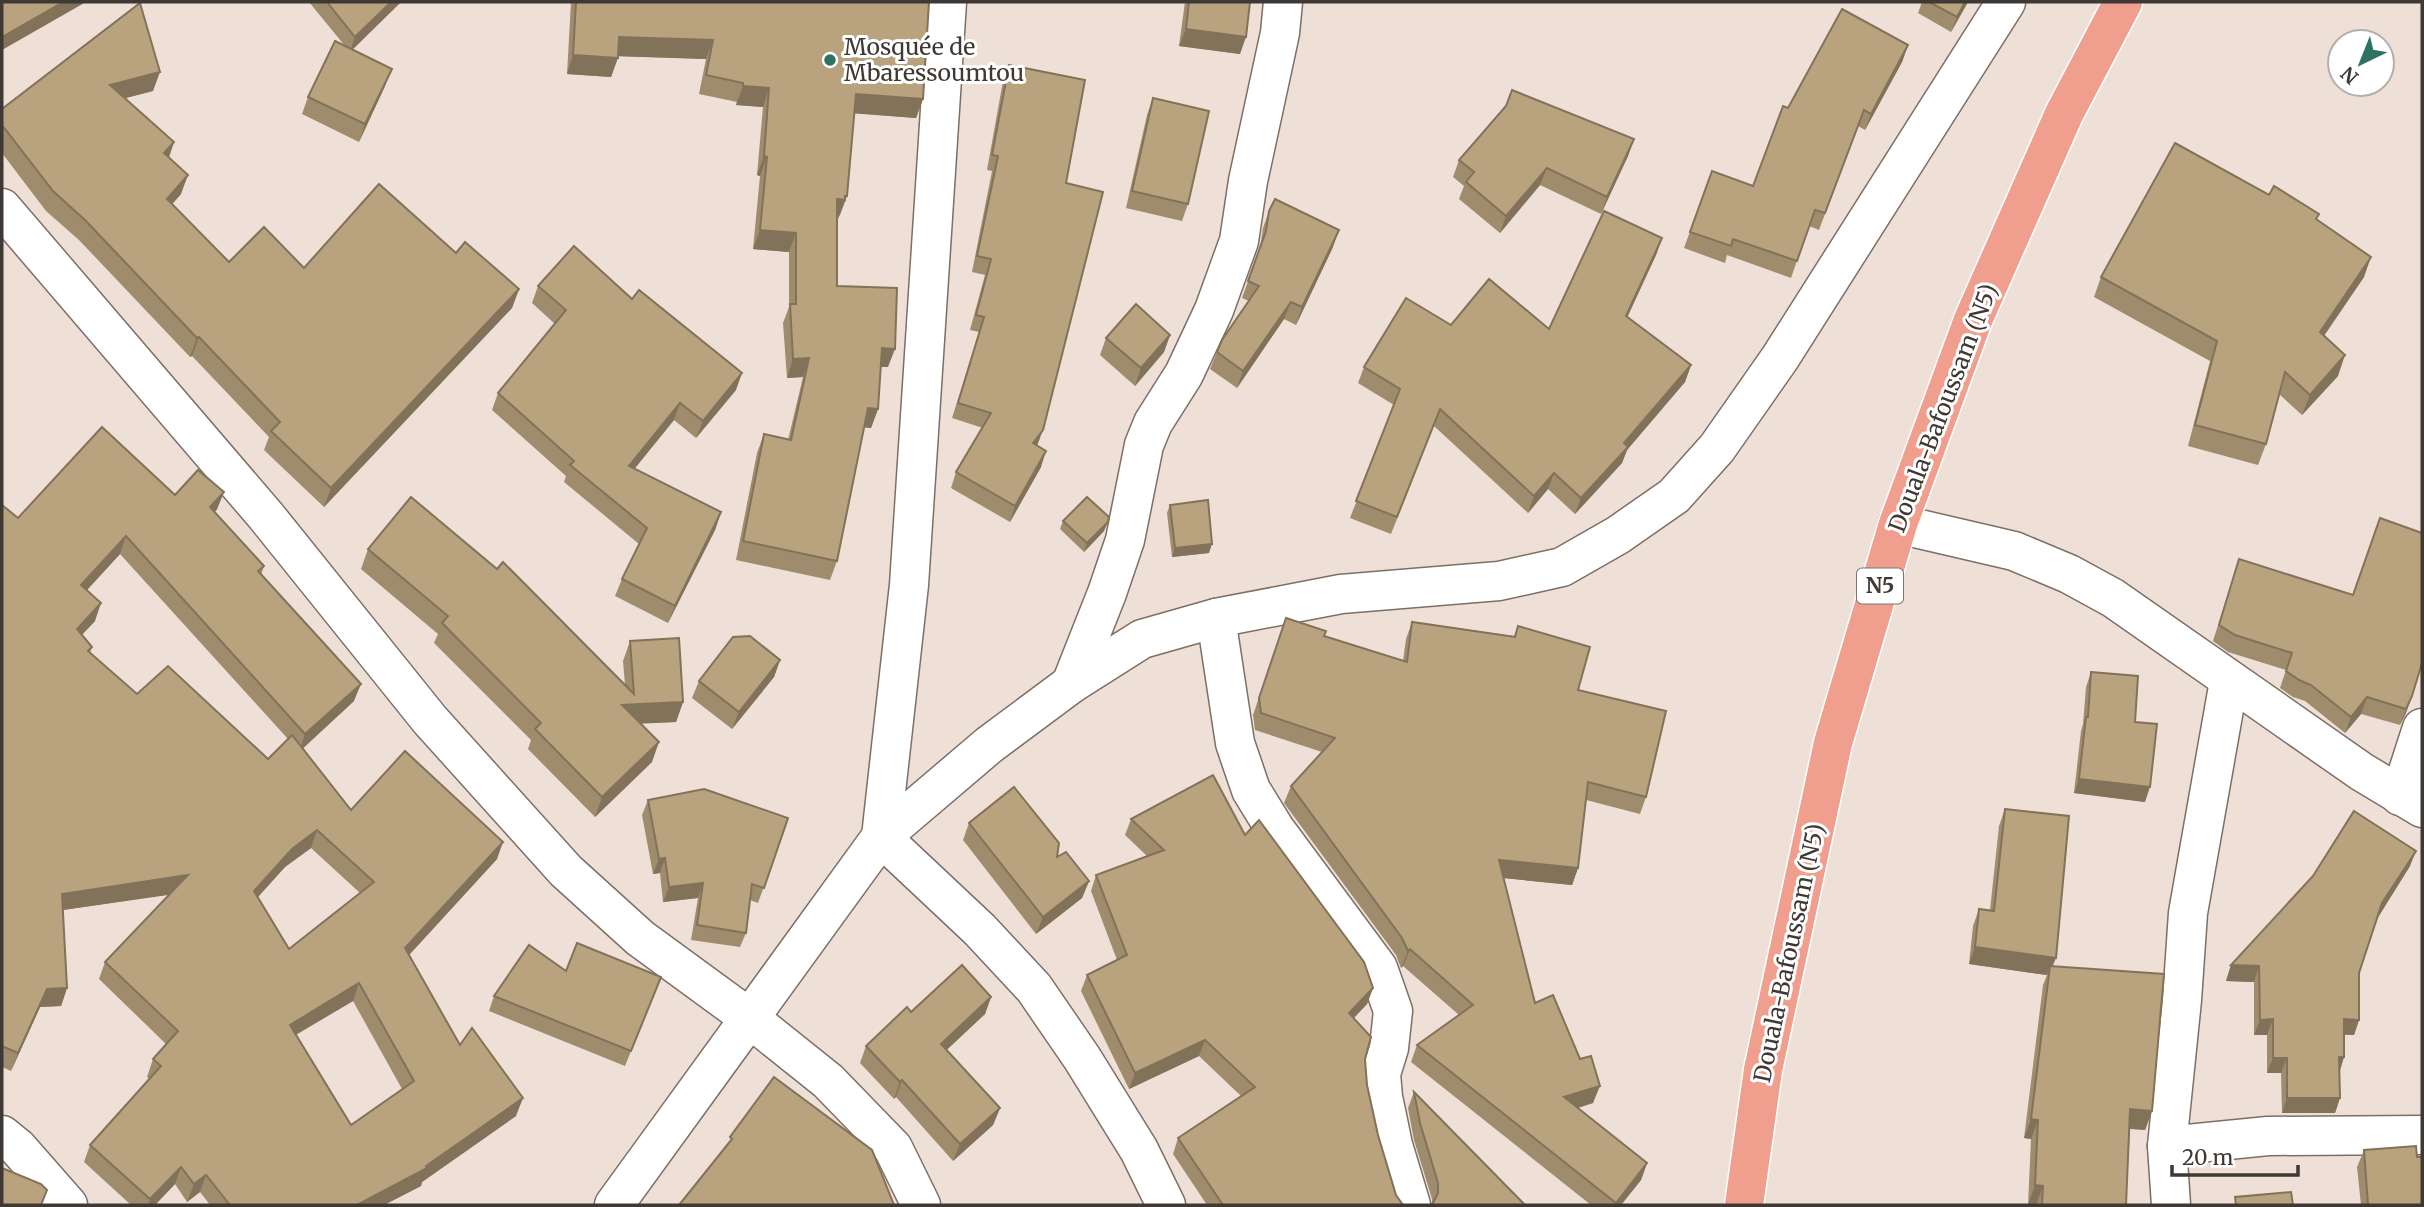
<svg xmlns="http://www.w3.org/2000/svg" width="2424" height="1207" font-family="Merriweather,serif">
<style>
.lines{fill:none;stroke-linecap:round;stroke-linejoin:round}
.minor-casing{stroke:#7c6f66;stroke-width:41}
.highway-casing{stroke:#fff;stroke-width:41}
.minor{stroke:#fff;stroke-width:38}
.highway{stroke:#f09e8e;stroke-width:38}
.wall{fill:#9f8c6d;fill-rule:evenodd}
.shaded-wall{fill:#827259}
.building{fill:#b9a37f;stroke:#827259;stroke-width:2;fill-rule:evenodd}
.poi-dot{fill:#2e7264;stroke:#fff;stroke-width:2.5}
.labels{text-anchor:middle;stroke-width:6;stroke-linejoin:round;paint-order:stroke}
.shield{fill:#fff;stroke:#787472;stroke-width:2}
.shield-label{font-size:21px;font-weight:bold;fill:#3e3935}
.poi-label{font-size:23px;fill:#3e3935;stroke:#fff;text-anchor:start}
.street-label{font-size:23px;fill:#3e3935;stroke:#fff}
</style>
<rect width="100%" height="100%" fill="#efe0d7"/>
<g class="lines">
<defs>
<g id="minor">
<polyline points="947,2 909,585 881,837 980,930 1034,988 1082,1058 1139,1150 1166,1205"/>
<polyline points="2,208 266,516 430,720 566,871 640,938 748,1017 828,1081 893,1148 921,1205"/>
<polyline points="1898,524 2014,551 2069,574 2113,598 2362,772 2422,808"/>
<polyline points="1216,618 1235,743 1251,790 1275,829 1378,968 1393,1011 1389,1048 1381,1074 1383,1097 1393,1145 1411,1205"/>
<polyline points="1071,684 1107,593 1125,540 1144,445 1153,423 1184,374 1214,310 1239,241 1248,181 1280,33 1283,2"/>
<polyline points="2400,796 2422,728"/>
<polyline points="2,1135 18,1148 68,1205"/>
<polyline points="2167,1146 2268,1136 2422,1135"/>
<polyline points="614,1205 881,837 989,745 1071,684 1142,639 1216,618 1341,594 1499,581 1562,567 1618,535 1674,496 1717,448 1780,358 2006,2"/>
<polyline points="2171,1205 2167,1146 2182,1000 2188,913 2229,681"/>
</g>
<polyline id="highway" points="1744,1205 1763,1070 1833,743 1898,524 1973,320 2064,114 2123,2"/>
</defs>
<use href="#minor" class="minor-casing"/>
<use href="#highway" class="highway-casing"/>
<use href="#minor" class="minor"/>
<use href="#highway" class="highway"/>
</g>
<g class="wall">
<polygon points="309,2 401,2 352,50 385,86 359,142 302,114 308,97 345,46"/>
<polygon points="571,2 929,2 923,99 916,118 854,113 847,196 840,215 837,219 837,286 888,367 881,367 878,409 871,428 864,427 837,561 830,580 736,560 757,453 764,434 788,440 803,377 787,378 783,323 789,307 789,252 753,249 760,176 757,175 763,107 736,105 737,102 699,94 706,59 618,56 611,77 567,74"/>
<polygon points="1185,2 1250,2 1240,54 1179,46"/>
<polygon points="1922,2 1968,2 1951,32 1918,13"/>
<polygon points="1908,45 1902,62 1865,130 1858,126 1819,230 1809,226 1791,278 1727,255 1725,263 1684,248 1712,171 1753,186 1788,108"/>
<polygon points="1009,65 1066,183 1037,446 1041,467 1010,522 951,488 956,472 983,428 952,418 979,332 970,330 985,275 972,272 992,171 987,170 1003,81"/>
<polygon points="153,91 125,98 174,142 169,158 181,194 172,204 229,262 304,268 456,253 519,289 512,308 324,507 264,450 269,437 192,356 190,357 79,240 46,211 2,153 2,109"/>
<polygon points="1153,98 1188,204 1182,221 1126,208 1147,115"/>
<polygon points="1634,139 1628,156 1601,214 1540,185 1500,233 1459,199 1464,186 1453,177 1459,160"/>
<polygon points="2269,195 2317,220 2364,277 2324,336 2338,376 2302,415 2279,394 2266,444 2258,465 2188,446 2210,361 2094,297 2101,277"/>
<polygon points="1269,211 1333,247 1296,325 1284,319 1237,388 1210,369 1217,352 1249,301 1242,298 1260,248 1263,228"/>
<polygon points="1662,238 1656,255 1627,317 1691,365 1685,382 1627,450 1622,463 1575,514 1548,489 1528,513 1434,426 1391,534 1350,518 1394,405 1358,383 1364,367 1549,329"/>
<polygon points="538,286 632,299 736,390 696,438 674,420 634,469 721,512 715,530 668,623 615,596 622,579 639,544 564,482 566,476 492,410 498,393 555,324 532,303"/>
<polygon points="1170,335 1164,352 1135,386 1100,355 1106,338"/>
<path d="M224,492L217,509L215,512L264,566L261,575L354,701L303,748L351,810L497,859L409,955L460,1045L516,1116L422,1182L421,1186L384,1205H210L200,1192L187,1202L175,1184L155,1205H131L84,1162L90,1145L149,1079L147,1077L153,1059L166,1044L99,979L105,962L170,894L63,910L67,988L61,1006L40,1007L11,1071L2,1067V505L18,518ZM120,554L288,739L268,759L137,694L90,653L92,647L82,635L95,621L87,590ZM311,848L360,893L289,949L258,897L285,867ZM353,1001L402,1089L351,1125L296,1035Z"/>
<polygon points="1170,505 1209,553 1172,557 1167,513"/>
<polygon points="2380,518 2406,713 2400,725 2361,714 2345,733 2305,701 2293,697 2280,688 2286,670 2228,652 2213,641 2239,559 2353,595"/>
<polygon points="1063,521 1104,531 1084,552 1060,529"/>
<polygon points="368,549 625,685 623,661 630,641 683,702 676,722 640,723 652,762 595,817 528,749 531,740 434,643 438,634 361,569"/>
<polygon points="1412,622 1514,636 1518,626 1578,690 1646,797 1640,814 1586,800 1578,868 1572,885 1503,878 1535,1003 1593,1103 1578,1108 1647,1163 1641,1180 1621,1205 1591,1205 1411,1062 1417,1045 1459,1015 1403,966 1401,968 1396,955 1284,803 1291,786 1322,752 1255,730 1253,715 1280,635 1324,636 1403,661 1406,639"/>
<polygon points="780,660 774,677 732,729 692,698 699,681"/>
<polygon points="2091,672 2135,722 2145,802 2074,793 2081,731 2083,724 2086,687"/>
<polygon points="648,800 788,818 758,903 750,900 746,933 740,947 691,940 698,898 663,902 660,873 653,874 642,815"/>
<polygon points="2005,809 2052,966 2152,1111 2145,1130 2130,1129 2126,1205 2028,1205 2031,1139 2024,1138 2043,985 2047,975 1969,964 1973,926 1979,909 1990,910 1999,826"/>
<polygon points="1131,819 1245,835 1373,988 1367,1004 1354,1018 1365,1059 1367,1085 1378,1135 1396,1195 1403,1205 1207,1205 1173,1154 1178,1138 1241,1096 1199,1056 1129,1089 1081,991 1087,975 1117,960 1091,891 1096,875 1147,856 1125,835"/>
<polygon points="969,823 1057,857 1089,881 1082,898 1036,934 963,840"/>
<polygon points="2410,866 2378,917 2359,973 2359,1020 2354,1035 2344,1035 2344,1057 2340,1070 2340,1098 2335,1113 2282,1113 2281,1073 2267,1073 2267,1035 2254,1035 2254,982 2226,981 2231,965"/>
<polygon points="661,977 625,1066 489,1011 494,996"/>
<polygon points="991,997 985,1014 946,1050 1000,1108 993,1125 953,1161 896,1097 894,1099 860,1063 866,1046 911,1012"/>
<polygon points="1414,1092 1525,1205 1432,1204 1432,1199 1414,1140 1408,1108"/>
<polygon points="2364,1150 2417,1157 2422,1205 2361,1205 2357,1167"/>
</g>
<g class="shaded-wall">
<polygon points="63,2 86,2 2,50 2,37"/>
<polygon points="391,2 401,2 350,52 355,37"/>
<polygon points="1317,2 1348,2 1347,3"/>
<polygon points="1371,2 1395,2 1394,3"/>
<polygon points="1965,2 1968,2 1951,32 1957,17"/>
<polygon points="1186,29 1246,37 1240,54 1179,46"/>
<polygon points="619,37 713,40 706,59 612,56"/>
<polygon points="1908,45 1902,62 1865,130 1871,114"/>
<polygon points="573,55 618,58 611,77 567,74"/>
<polygon points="392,69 385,86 359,142 365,124"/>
<polygon points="160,72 153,91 103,104 110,85"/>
<polygon points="743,86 769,88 763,107 736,105"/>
<polygon points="856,94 923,99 916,118 849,113"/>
<polygon points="1634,139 1628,156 1601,214 1607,197"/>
<polygon points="174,142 167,161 164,153"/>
<polygon points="764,156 767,157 760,176 757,175"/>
<polygon points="1547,168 1540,185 1500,233 1506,216"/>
<polygon points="188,175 181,194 160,218 167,199"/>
<polygon points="845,196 847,196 838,219 830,218 837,199"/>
<polygon points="760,230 796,233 789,252 753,249"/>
<polygon points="1339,230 1333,247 1296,325 1302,307"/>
<polygon points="1662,238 1656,255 1620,333 1626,316"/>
<polygon points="2371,257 2364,277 2312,353 2320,332"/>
<polygon points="519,289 512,308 324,507 331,488"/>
<polygon points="1291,302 1284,319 1237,388 1243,371"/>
<polygon points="1170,335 1164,352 1135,386 1141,368"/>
<polygon points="199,337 192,356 190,357 197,338"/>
<polygon points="882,348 895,349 888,367 875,367"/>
<polygon points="2345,355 2338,376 2302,415 2310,395"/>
<polygon points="809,358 803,377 787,378 793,359"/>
<polygon points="1691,365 1685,382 1627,450 1622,463 1575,514 1581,498 1624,443"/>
<polygon points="742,373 736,390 696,438 703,421"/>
<polygon points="680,403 674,420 623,483 629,466"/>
<polygon points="868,408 878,409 871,428 861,427"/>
<polygon points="1043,430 1037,446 1033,443"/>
<polygon points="1046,451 1041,467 1010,522 1015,506"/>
<polygon points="1554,473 1548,489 1528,513 1534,496"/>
<polygon points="224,492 217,509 204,524 210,507"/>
<polygon points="721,512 715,530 668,623 675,606"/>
<polygon points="1108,522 1104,531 1084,552 1087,543"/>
<polygon points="126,536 120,554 75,603 81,585"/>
<polygon points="1212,544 1209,553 1172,557 1175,548"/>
<polygon points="101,603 95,621 70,647 77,629"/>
<polygon points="780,660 774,677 732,729 739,712"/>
<polygon points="361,684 354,701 299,752 305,734"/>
<polygon points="2412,696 2406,713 2400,725 2406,709"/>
<polygon points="2367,697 2361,714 2345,733 2351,717"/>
<polygon points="683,702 676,722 615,725 622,705"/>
<polygon points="659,742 652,762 595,817 602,797"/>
<polygon points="2079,779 2150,787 2145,802 2074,793"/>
<polygon points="317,830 311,848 285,867 247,909 254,891 292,849"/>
<polygon points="503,842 497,859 399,966 405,948"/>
<polygon points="2416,851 2410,866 2377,919 2382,903"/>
<polygon points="665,858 660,873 653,874 659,859"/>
<polygon points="1499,860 1578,868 1572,885 1493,877"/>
<polygon points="188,875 182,893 56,911 62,894"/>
<polygon points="1089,881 1082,898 1036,934 1043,917"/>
<polygon points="703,883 698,898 663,902 669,887"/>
<polygon points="1975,947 2056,958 2049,975 2050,966 2047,975 1969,964"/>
<polygon points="1410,949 1403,966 1401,968 1408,951"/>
<polygon points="2231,965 2259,966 2254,982 2226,981"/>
<polygon points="359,983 353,1001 283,1042 290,1025"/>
<polygon points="67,988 61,1006 40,1007 11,1071 18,1053 47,989"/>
<polygon points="1373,988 1367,1004 1343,1029 1349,1013"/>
<polygon points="991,997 985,1014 935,1061 941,1044"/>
<polygon points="2273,1019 2267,1035 2254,1035 2260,1020"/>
<polygon points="2344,1019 2359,1020 2354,1035 2339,1034"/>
<polygon points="1205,1040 1199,1056 1129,1089 1135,1073"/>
<polygon points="2339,1057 2344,1057 2339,1073"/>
<polygon points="2273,1058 2287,1058 2281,1073 2267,1073"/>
<polygon points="902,1080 896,1097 894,1099 900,1082"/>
<polygon points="1600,1086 1593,1103 1557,1114 1564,1097"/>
<polygon points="523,1098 516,1116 422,1182 421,1186 384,1205 357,1205 426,1166"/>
<polygon points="2287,1098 2340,1098 2335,1113 2282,1113"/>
<polygon points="1000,1108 993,1125 953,1161 960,1144"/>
<polygon points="2130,1109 2152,1111 2145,1130 2123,1128"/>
<polygon points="2031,1119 2038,1120 2031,1139 2024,1138"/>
<polygon points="1647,1163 1641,1180 1621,1205 1615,1205"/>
<polygon points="181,1167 175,1184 155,1205 148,1205 150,1199"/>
<polygon points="206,1175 200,1192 187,1202 194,1184"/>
<polygon points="2035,1185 2043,1186 2036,1205 2028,1205"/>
</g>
<g class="building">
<polygon points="2,2 63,2 2,37"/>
<polygon points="327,2 391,2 355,37"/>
<polygon points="576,2 929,2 923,99 856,94 847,196 845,196 845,200 837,199 837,286 897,288 895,349 882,348 878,409 868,408 837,561 743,541 764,434 791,440 809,358 793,359 790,304 796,304 796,233 760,230 767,157 764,156 769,88 743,86 743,83 706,75 713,40 619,37 618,58 573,55"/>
<polygon points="1189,2 1250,2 1246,37 1186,29"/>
<polygon points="1929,2 1965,2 1957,17"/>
<polygon points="140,3 160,72 110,85 174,142 164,153 188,175 167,199 229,262 264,227 304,268 379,184 456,253 465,242 519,289 331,488 271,431 280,422 199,337 197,338 86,221 53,191 2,125 2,109"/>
<polygon points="1842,9 1908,45 1871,114 1864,110 1825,213 1815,210 1797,261 1733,239 1731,246 1690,232 1712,171 1753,186 1783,106 1788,108"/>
<polygon points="335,41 392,69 365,124 308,97"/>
<polygon points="1009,65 1085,80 1066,183 1103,192 1043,430 1033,443 1046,451 1015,506 956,472 991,413 958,403 984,317 976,315 991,259 977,256 998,156 992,155"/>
<polygon points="1512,90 1634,139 1607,197 1547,168 1506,216 1466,182 1474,172 1459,160 1506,106"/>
<polygon points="1153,98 1209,111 1188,204 1132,191"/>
<polygon points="2175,143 2269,195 2274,186 2319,214 2316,219 2371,257 2320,332 2345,355 2310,395 2285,372 2266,444 2195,425 2217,341 2101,277"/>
<polygon points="1275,199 1339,230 1302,307 1291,302 1243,371 1217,352 1222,340 1259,286 1248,281 1266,231 1269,211"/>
<polygon points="1604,211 1662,238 1626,316 1691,365 1624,443 1628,447 1581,498 1554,473 1534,496 1440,409 1397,517 1356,501 1400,389 1364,367 1406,298 1451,325 1489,279 1549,329"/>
<polygon points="574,246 632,299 639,290 742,373 703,421 680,403 629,466 721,512 675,606 622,579 647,528 570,465 574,461 498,393 566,310 538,286"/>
<polygon points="1136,304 1170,335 1141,368 1106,338"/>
<path d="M102,427L175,495L198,470L224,492L210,507L264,566L258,571L361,684L305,734L126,536L81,585L101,603L77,629L92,647L88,651L137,694L168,666L268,759L292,735L351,810L405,751L503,842L405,948L460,1045L472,1028L523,1098L426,1166L427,1168L357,1205H230L206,1175L194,1184L181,1167L150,1199L90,1145L161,1066L153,1059L178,1031L105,962L188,875L62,894L67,988L47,989L18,1053L2,1046V505L18,518ZM317,830L374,882L289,949L254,891L292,849ZM359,983L414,1081L351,1125L290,1025Z"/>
<polygon points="411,497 497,569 503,562 634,694 630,641 679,638 683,702 622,705 659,742 602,797 535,729 541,723 442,623 448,616 368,549"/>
<polygon points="1087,497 1109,517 1108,522 1087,543 1063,521"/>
<polygon points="1208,500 1212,544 1175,548 1170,505"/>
<polygon points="2380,518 2422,533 2422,663 2412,696 2406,709 2367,697 2351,717 2311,685 2299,680 2286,671 2292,653 2235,635 2219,625 2239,559 2353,595"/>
<polygon points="1286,618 1326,631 1324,636 1407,662 1412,622 1515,637 1518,626 1590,647 1578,690 1666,711 1646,797 1588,782 1578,868 1499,860 1535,1003 1553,995 1580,1059 1591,1056 1600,1086 1564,1097 1647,1163 1616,1203 1417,1045 1473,1005 1410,949 1408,951 1402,938 1291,786 1335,738 1261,713 1259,698"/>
<polygon points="750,636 780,660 739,712 699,681 733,637"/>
<polygon points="2091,672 2138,676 2135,722 2157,724 2150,787 2079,779 2086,717 2088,717"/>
<polygon points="1213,775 1245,835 1259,820 1364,962 1373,988 1349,1013 1371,1037 1365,1059 1367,1085 1378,1135 1396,1195 1403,1205 1223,1205 1178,1138 1255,1087 1205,1040 1135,1073 1087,975 1127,955 1096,875 1164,850 1131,819"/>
<polygon points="1014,787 1059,843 1057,857 1066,852 1089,881 1043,917 969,823"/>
<polygon points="704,789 788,818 764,888 752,884 746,933 697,925 703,883 669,887 665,858 659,859 648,800"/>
<polygon points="2005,809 2069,816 2056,958 1975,947 1979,909 1994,911"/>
<polygon points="2354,811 2416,851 2382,903 2359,973 2359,1020 2344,1019 2344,1057 2339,1057 2340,1098 2287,1098 2287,1058 2273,1058 2273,1019 2260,1020 2259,966 2231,965 2313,876"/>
<polygon points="577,943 661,977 631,1051 494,996 529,945 566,971"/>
<polygon points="962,965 991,997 941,1044 1000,1108 960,1144 902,1080 900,1082 866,1046 907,1007 911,1012"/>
<polygon points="2050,966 2164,974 2152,1111 2130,1109 2126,1205 2042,1205 2043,1186 2035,1185 2038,1120 2031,1119"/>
<polygon points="774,1077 872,1150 894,1205 679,1205 732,1139 730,1137"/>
<polygon points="1414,1092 1525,1205 1430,1205 1433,1203 1438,1193 1438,1183 1420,1123"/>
<polygon points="2416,1146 2417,1157 2422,1157 2422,1205 2368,1205 2364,1150"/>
<polygon points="2,1168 41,1184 47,1190 41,1205 2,1205"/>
<polygon points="2291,1192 2293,1205 2236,1205 2235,1197"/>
</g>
<circle class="poi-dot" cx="830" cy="60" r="7"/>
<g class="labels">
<rect class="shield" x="1857" y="568.5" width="46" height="35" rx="5"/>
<g class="shield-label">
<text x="1880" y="593">N5</text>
</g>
<g class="poi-label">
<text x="844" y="55">Mosquée de<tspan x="844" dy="26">Mbaressoumtou</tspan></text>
</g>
<g class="street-label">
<text transform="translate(1943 408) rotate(-69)" y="8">Douala-Bafoussam (N5)</text>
<text transform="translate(1789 953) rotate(-78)" y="8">Douala-Bafoussam (N5)</text>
</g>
</g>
<rect width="2424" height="1207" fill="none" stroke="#3e3935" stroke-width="7"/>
<g transform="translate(2361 63) rotate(223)"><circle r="33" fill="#ffffff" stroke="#b2b0ae" stroke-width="2"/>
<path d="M0-5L12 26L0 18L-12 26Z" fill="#2e7264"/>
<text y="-10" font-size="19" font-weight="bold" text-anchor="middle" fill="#3e3935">N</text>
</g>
<path d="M2172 1165v10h126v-10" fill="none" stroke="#3e3935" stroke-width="3.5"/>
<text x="2182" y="1165" font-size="21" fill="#3e3935" stroke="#ffffff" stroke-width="5" paint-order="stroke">20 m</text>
</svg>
